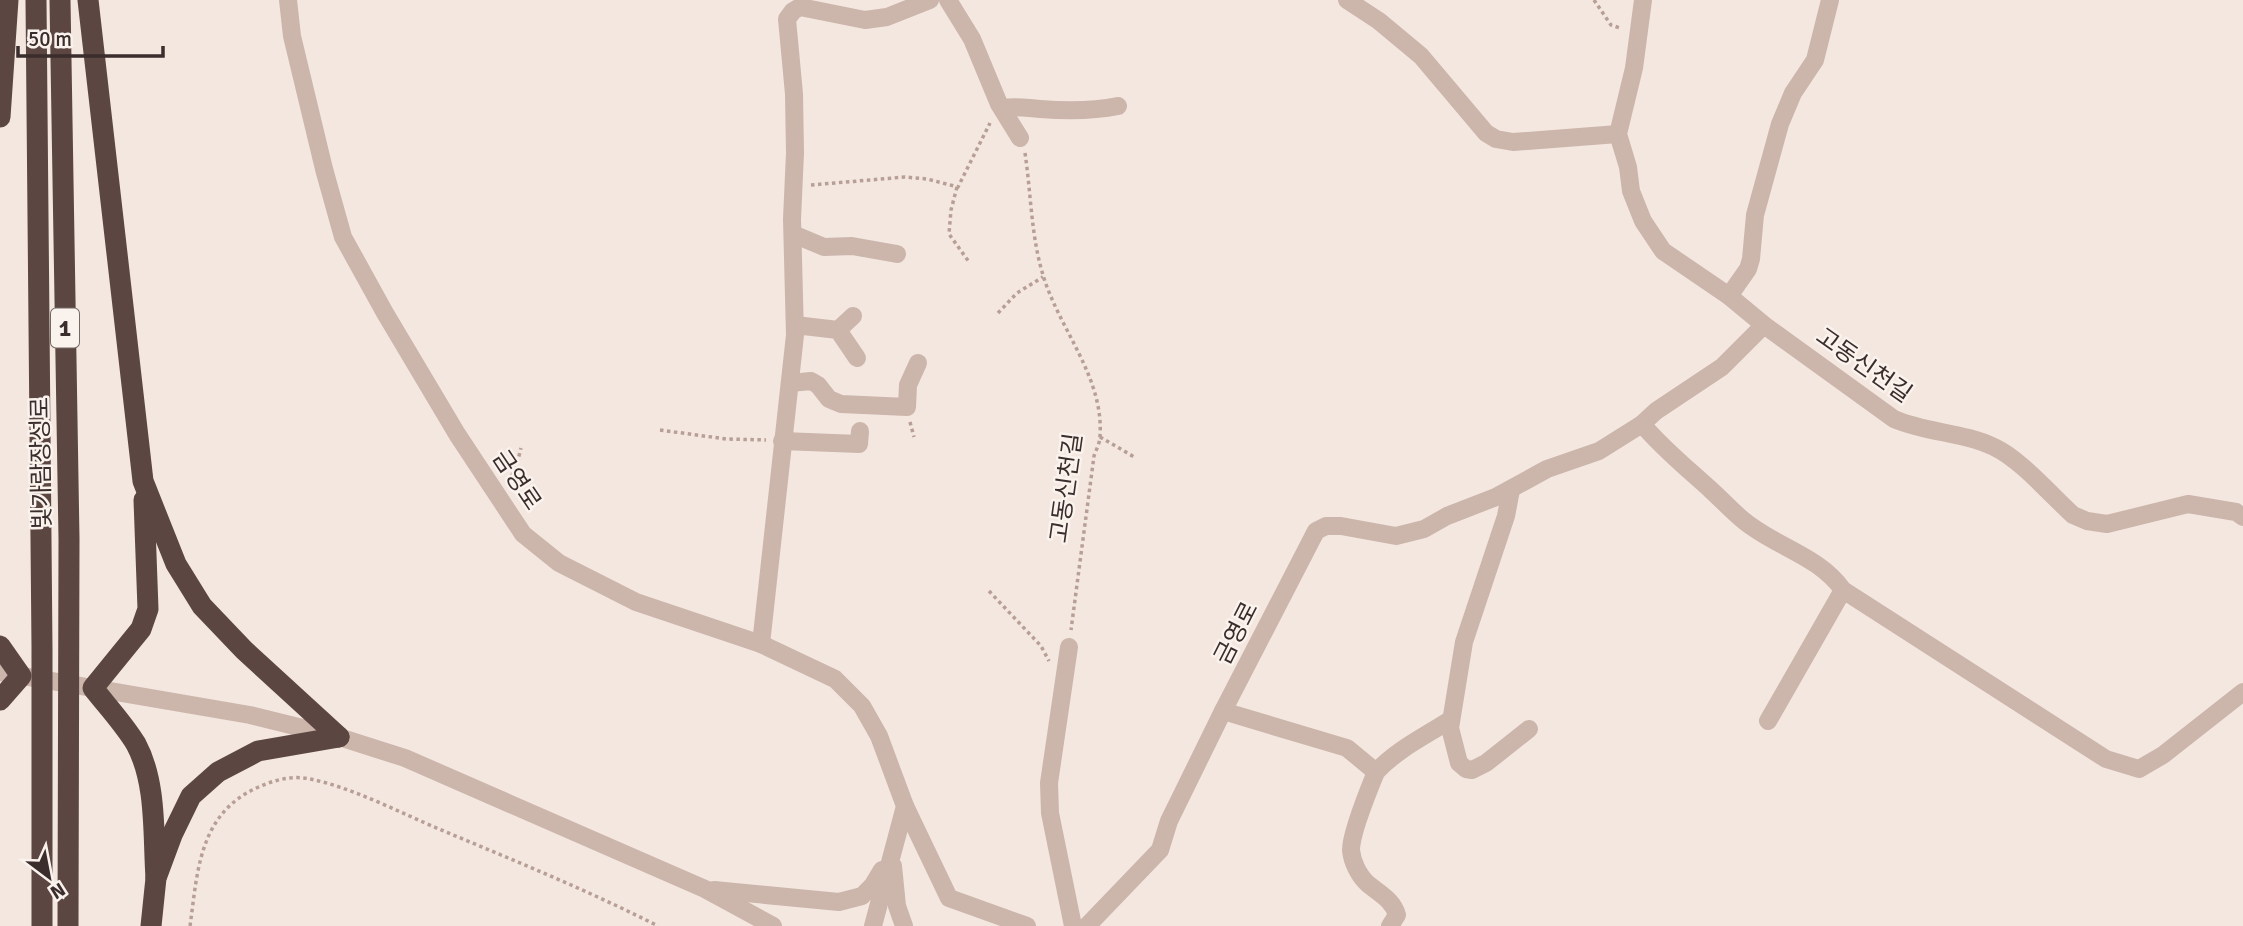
<svg xmlns="http://www.w3.org/2000/svg" width="2243" height="926" font-family="Signika,'Noto Sans KR',sans-serif">
<style>
.lines{fill:none;stroke-linecap:round;stroke-linejoin:round}
.path{stroke:#b89f96;stroke-width:3.5;stroke-dasharray:3.5 3.5;stroke-linecap:butt}
.minor{stroke:#ccb5ab;stroke-width:18}
.highway{stroke:#5b4642;stroke-width:21}
.labels{text-anchor:middle;stroke-width:5;stroke-linejoin:round;paint-order:stroke}
.shield{fill:#faf2ed;stroke:#746865;stroke-width:2}
.shield-label{font-size:23px;font-weight:bold;fill:#3a2d2b}
.street-label{font-size:24px;fill:#3a2d2b;stroke:#faf2ed}
</style>
<rect width="100%" height="100%" fill="#f3e7e0"/>
<g class="lines">
<g class="path">
<polyline points="1594,0 1611,25 1620,28"/>
<path d="M1025,153C1031,193 1031,236 1043,275C1059,329 1104,377 1100,436C1100,443 1096,450 1094,456L1071,630"/>
<polyline points="811,185 905,177 927,179 958,187 990,123"/>
<polyline points="957,187 951,210 949,234 969,262"/>
<polyline points="998,313 1017,293 1043,277"/>
<polyline points="910,422 914,437"/>
<polyline points="660,430 726,439 766,440"/>
<polyline points="1100,437 1136,458"/>
<polyline points="508,482 516,468 521,448"/>
<polyline points="989,591 1041,646 1049,661"/>
<path d="M190,926C197,877 198,823 245,794C264,783 288,774 310,779C351,787 401,813 439,829C513,860 587,890 658,926"/>
</g>
<g class="minor">
<polyline points="288,0 292,36 324,169 343,237 385,313 457,434 523,534 559,563 636,602 761,644 835,679 862,706 879,736 905,806 873,926"/>
<polyline points="948,0 972,39 999,104 1020,138"/>
<polyline points="1347,0 1379,21 1421,56 1486,133 1496,139 1513,142 1618,134"/>
<path d="M1643,0L1634,68L1618,134L1628,167L1631,191L1643,221L1663,251L1729,296L1764,325L1894,419C1926,433 1963,432 1994,447C2019,458 2052,496 2073,515L2087,521L2107,524L2188,504L2236,512L2243,517"/>
<path d="M1002,108C1018,106 1025,108 1040,109C1065,111 1094,111 1118,106"/>
<polyline points="793,234 824,247 852,246 897,254"/>
<polyline points="1729,296 1748,269 1751,259 1755,215 1780,124 1793,93 1815,60 1830,0"/>
<polyline points="795,325 838,330 857,358"/>
<path d="M1764,325L1722,367L1656,411L1642,424C1663,449 1688,469 1712,491C1722,500 1732,511 1743,520C1775,547 1818,555 1843,590L2106,759L2139,769L2163,755L2243,692"/>
<polyline points="838,330 853,316"/>
<polyline points="790,383 811,381 818,385 829,399 841,404 907,407 908,385 918,363"/>
<polyline points="782,441 859,444 860,431"/>
<polyline points="1511,490 1506,516 1464,642 1450,728 1459,763 1466,769 1472,770 1486,763 1529,729"/>
<polyline points="761,644 795,335 792,219 795,153 794,94 787,19 793,11 800,7 865,20 887,17 930,0"/>
<polyline points="1069,647 1049,783 1050,813 1073,926"/>
<polyline points="0,672 250,715 339,737 405,758 705,889 773,926"/>
<polyline points="1223,711 1347,748 1376,772"/>
<polyline points="1768,721 1843,590"/>
<polyline points="905,806 949,898 1027,926"/>
<polyline points="893,866 897,906 904,926"/>
<polyline points="714,890 839,902 862,896 873,885 882,870"/>
<polyline points="1087,926 1160,850 1169,821 1223,711 1316,531 1326,526 1341,526 1396,536 1424,529 1447,516 1496,497 1547,469 1599,451 1642,424"/>
<path d="M1390,926L1397,915C1393,900 1379,893 1368,884C1359,876 1352,862 1351,850C1351,833 1369,789 1376,772C1396,750 1425,736 1450,720"/>
</g>
<g class="highway">
<polyline points="36,0 42,648 42,926"/>
<polyline points="60,0 69,539 68,926"/>
<polyline points="88,0 143,481 176,564 202,606 244,650 339,737"/>
<polyline points="0,117 8,0"/>
<path d="M144,500L148,609L141,629L93,688C107,706 124,724 136,744C157,783 153,835 156,878"/>
<polyline points="0,646 21,676 0,700"/>
<polyline points="151,926 156,878 172,835 191,796 218,772 258,751 339,737"/>
</g>
</g>
<g class="labels">
<rect class="shield" x="51" y="308.5" width="28" height="39" rx="5"/>
<g class="shield-label">
<text x="65" y="336">1</text>
</g>
<g class="street-label">
<text transform="translate(1864 365) rotate(35)" y="8">고동신천길</text>
<text transform="translate(41 463) rotate(-91)" y="8">빛가람장성로</text>
<text transform="translate(517 480) rotate(56)" y="8">금영로</text>
<text transform="translate(1066 488) rotate(-82)" y="8">고동신천길</text>
<text transform="translate(1236 633) rotate(-63)" y="8">금영로</text>
</g>
</g>
<g transform="translate(49 877) rotate(148)" stroke="#faf2ed" stroke-width="5" paint-order="stroke">
<path d="M0-5L12 26L0 18L-12 26Z" fill="#3a2d2b"/>
<text y="-10" font-size="19" font-weight="bold" text-anchor="middle" fill="#3a2d2b">N</text>
</g>
<path d="M18 46v10h145v-10" fill="none" stroke="#3a2d2b" stroke-width="3.5"/>
<text x="28" y="46" font-size="21" fill="#3a2d2b" stroke="#faf2ed" stroke-width="5" paint-order="stroke">50 m</text>
</svg>
